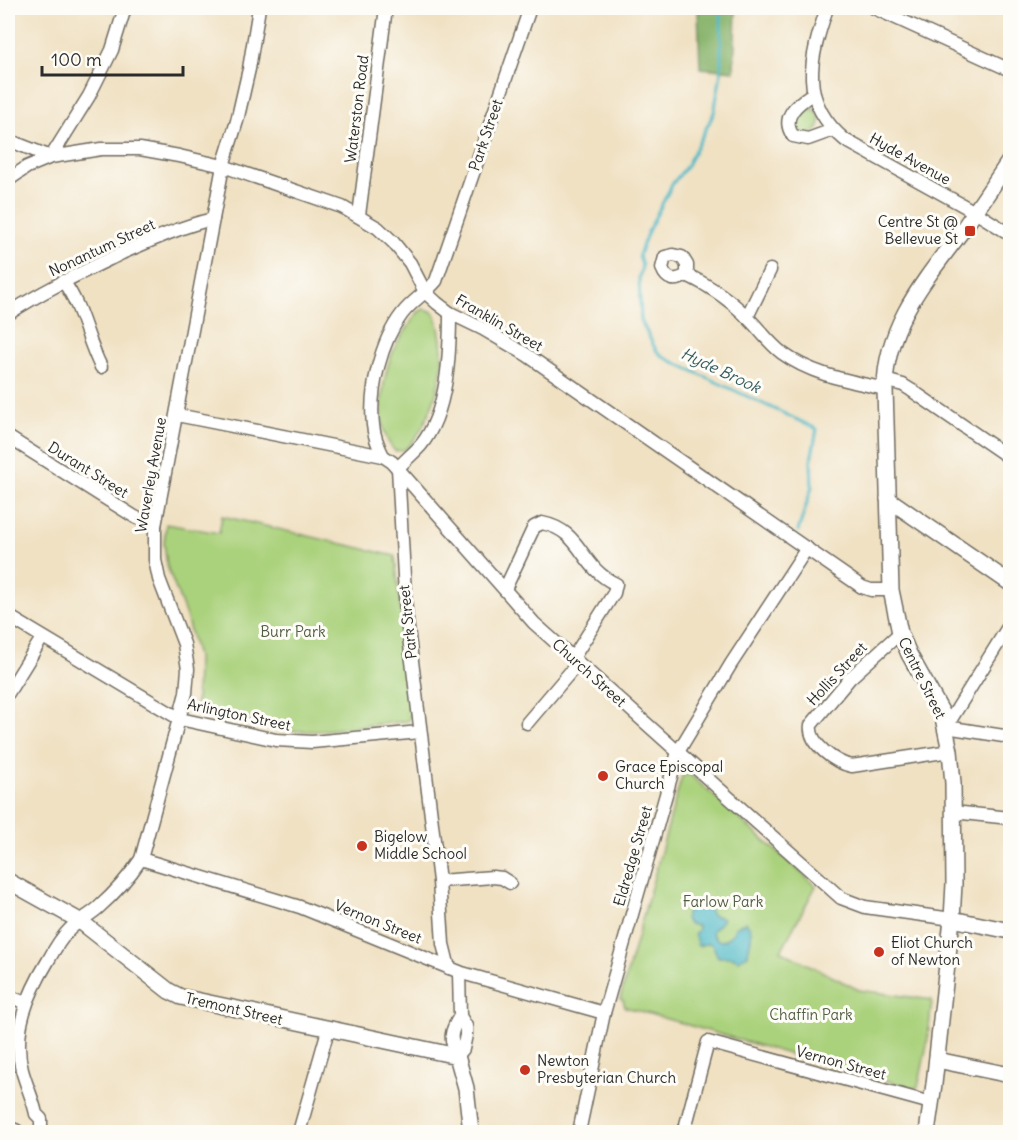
<svg xmlns="http://www.w3.org/2000/svg" width="1018" height="1140" font-family="Delius,sans-serif">
<style>
.green{fill:#aad17b;stroke:#6a7e53;stroke-width:1.5}
.forest{fill:#87b36b;stroke:#596f4b;stroke-width:1.5}
.water{fill:#4ab7c5;stroke:#3a7178;stroke-width:1.5}
.lines{fill:none;stroke-linecap:round;stroke-linejoin:round}
.stream{stroke:#4ab7c5;stroke-width:3}
.minor-casing{stroke:#706b60;stroke-width:15}
.major-casing{stroke:#706b60;stroke-width:18}
.minor{stroke:#fff;stroke-width:12}
.major{stroke:#fff;stroke-width:15}
.poi-dot{fill:#c8321e;stroke:#fdfcf7;stroke-width:2}
.labels{text-anchor:middle;stroke-width:6;stroke-linejoin:round;paint-order:stroke}
.street-label{font-size:15px;fill:#2b2b2b;stroke:#fdfcf7}
.poi-label{font-size:15px;fill:#2b2b2b;stroke:#fdfcf7;text-anchor:start}
.park-label{font-size:15px;fill:#515d43;stroke:#fdfcf7}
.water-label{font-size:16px;font-style:italic;fill:#365c61;stroke:#fdfcf7}
</style>
<rect width="100%" height="100%" fill="#fdfcf7"/>
<filter id="ink" filterUnits="userSpaceOnUse"><feTurbulence type="fractalNoise" baseFrequency=".0167" numOctaves="2"/><feDisplacementMap in="SourceGraphic" scale="12" xChannelSelector="R" yChannelSelector="G"/><feConvolveMatrix kernelMatrix="1 2 1 2 8 2 1 2 1" color-interpolation-filters="sRGB"/></filter>
<filter id="wash" filterUnits="userSpaceOnUse"><feTurbulence type="fractalNoise" baseFrequency=".008" numOctaves="4" result="noise"/><feDisplacementMap in="SourceGraphic" scale="24" xChannelSelector="R" yChannelSelector="G"/><feGaussianBlur stdDeviation="1.35" result="paint"/><feColorMatrix in="noise" values="0 0 0 0 0 0 0 0 0 0 0 0 0 0 0 0 0 1.4 0 .05"/><feComposite in="paint" operator="in"/></filter>
<g filter="url(#wash)">
<rect width="100%" height="100%" fill="#f0e1c3"/>
<g class="green">
<circle cx="807" cy="121" r="13"/>
<path d="M424,309L431,311C437,315 437,321 439,327C441,339 443,353 442,365C439,391 425,434 404,450L395,451C372,428 383,371 396,345C400,338 405,332 409,326C413,319 416,312 424,309Z"/>
<polygon points="222,516 395,556 411,714 408,721 317,731 286,731 196,711 197,657 186,616 167,566 164,543 166,524 219,533"/>
<polygon points="689,774 816,886 781,951 859,990 932,1000 927,1045 918,1087 914,1088 837,1068 625,1007 623,1000 620,999 682,776"/>
</g>
<polygon class="forest" points="698,8 736,8 734,71 700,68"/>
<path class="water" d="M694,906L703,910L709,909L712,915L723,918L721,922L712,931C713,937 718,943 725,940L733,933L735,927L746,922C756,934 749,942 748,955L738,960L732,957H718L713,946L709,943L698,946L694,934L698,930V926L689,924L685,919L687,911Z"/>
<g class="lines">
<polyline class="stream" points="721,8 721,73 714,113 686,167 673,183 648,231 639,255 642,266 639,278 641,321 656,350 663,357 817,429 811,460 812,487 798,531"/>
</g>
</g>
<g filter="url(#ink)">
<g class="lines">
<defs>
<g id="minor">
<path d="M827,8C810,59 798,101 845,140L975,212L1010,234"/>
<polyline points="874,8 1010,70"/>
<path d="M812,94C797,104 780,117 793,136L808,139L833,130"/>
<polyline points="8,140 51,157 101,149 140,149 179,156 223,166 342,207 378,228 393,242 410,263 425,292 437,303 450,313 483,329 527,355 862,587 871,590 891,590"/>
<polyline points="8,180 27,167 51,157 89,96 112,50 125,8"/>
<polyline points="359,215 386,8"/>
<path d="M673,255L682,257L687,265V275C675,282 667,281 662,268L665,257Z"/>
<path d="M687,275C710,286 732,301 750,320C760,330 770,344 782,353C812,375 850,381 885,389"/>
<path d="M63,281C83,308 86,338 101,367"/>
<path d="M8,314C44,290 83,272 122,253C152,240 182,226 213,219"/>
<polyline points="747,317 770,270"/>
<polyline points="885,380 903,385 911,390 1010,458"/>
<polyline points="177,415 383,456 392,462 534,623 841,898 865,907 952,919"/>
<polyline points="8,437 135,517 155,526"/>
<path d="M383,456C378,446 374,436 373,425C369,390 381,341 402,314C412,301 426,293 436,281L530,8"/>
<path d="M505,589L534,527L542,523C583,531 579,567 616,584L614,593L573,658"/>
<polyline points="8,616 180,719 276,740 312,742 420,732"/>
<polyline points="1010,624 946,727 1010,737"/>
<path d="M900,633L850,678L811,725C808,743 835,763 852,766L950,751"/>
<polyline points="8,693 42,638"/>
<polyline points="527,723 578,663"/>
<polyline points="953,812 1010,818"/>
<polyline points="141,859 300,907 462,973 604,1013"/>
<polyline points="439,881 493,877 502,878 510,883"/>
<path d="M449,968L443,944L439,881L406,612L398,468C405,460 414,453 421,445C448,412 450,353 450,313"/>
<path d="M459,972L460,1016L466,1026V1035L463,1049L457,1056C449,1038 450,1032 460,1016"/>
<polyline points="8,996 26,1003"/>
<path d="M41,1132V1119L36,1114C33,1099 26,1085 22,1070C12,1030 28,994 48,961C54,950 60,939 69,930C78,921 89,916 98,908C115,893 129,877 141,859L186,693L188,669L184,644L159,579L155,560V526L223,166L237,121L249,69L259,8"/>
<polyline points="299,1132 328,1030"/>
<polyline points="579,1132 604,1013 678,752 731,664 807,548"/>
<polyline points="684,1132 708,1042 931,1103"/>
</g>
<g id="major">
<polyline points="888,499 1010,583"/>
<polyline points="8,881 80,921 169,991 181,997 457,1056 466,1088 471,1132"/>
<polyline points="952,919 1010,931"/>
<polyline points="937,1060 1010,1075"/>
<polyline points="8,1129 16,1132"/>
<path d="M927,1132L934,1084L952,919L954,884L953,783L950,751L942,713L909,654L900,633L891,590L885,389C885,326 925,280 961,232C978,208 994,184 1010,160"/>
</g>
</defs>
<use href="#minor" class="minor-casing"/>
<use href="#major" class="major-casing"/>
<use href="#minor" class="minor"/>
<use href="#major" class="major"/>
</g>
</g>
<g class="poi-dot">
<rect x="964" y="225" width="12" height="12" rx="3"/>
<circle cx="603" cy="776" r="6"/>
<circle cx="362" cy="846" r="6"/>
<circle cx="879" cy="952" r="6"/>
<circle cx="525" cy="1070" r="6"/>
</g>
<g class="labels">
<g class="street-label">
<text transform="translate(357 109) rotate(-83)" y="5">Waterston Road</text>
<text transform="translate(486 135) rotate(-71)" y="5">Park Street</text>
<text transform="translate(910 159) rotate(29)" y="5">Hyde Avenue</text>
<text transform="translate(102 248) rotate(-25)" y="5">Nonantum Street</text>
<text transform="translate(499 323) rotate(30)" y="5">Franklin Street</text>
<text transform="translate(88 470) rotate(32)" y="5">Durant Street</text>
<text transform="translate(151 475) rotate(-80)" y="5">Waverley Avenue</text>
<text transform="translate(408 622) rotate(-96)" y="5">Park Street</text>
<text transform="translate(589 673) rotate(42)" y="5">Church Street</text>
<text transform="translate(837 674) rotate(-47)" y="5">Hollis Street</text>
<text transform="translate(922 678) rotate(64)" y="5">Centre Street</text>
<text transform="translate(239 715) rotate(12)" y="5">Arlington Street</text>
<text transform="translate(633 856) rotate(-74)" y="5">Eldredge Street</text>
<text transform="translate(378 922) rotate(22)" y="5">Vernon Street</text>
<text transform="translate(234 1009) rotate(13)" y="5">Tremont Street</text>
<text transform="translate(841 1063) rotate(15)" y="5">Vernon Street</text>
</g>
<g class="poi-label">
<text x="958" y="227" text-anchor="end">Centre St @<tspan x="958" dy="17">Bellevue St</tspan></text>
<text x="615" y="772">Grace Episcopal<tspan x="615" dy="17">Church</tspan></text>
<text x="374" y="842">Bigelow<tspan x="374" dy="17">Middle School</tspan></text>
<text x="891" y="948">Eliot Church<tspan x="891" dy="17">of Newton</tspan></text>
<text x="537" y="1066">Newton<tspan x="537" dy="17">Presbyterian Church</tspan></text>
</g>
<g class="park-label">
<text x="293" y="637">Burr Park</text>
<text x="723" y="907">Farlow Park</text>
<text x="811" y="1020">Chaffin Park</text>
</g>
<g class="water-label">
<text transform="translate(721 370) rotate(25)" y="6">Hyde Brook</text>
</g>
</g>
<rect width="1018" height="1140" fill="none" stroke="#fdfcf7" stroke-width="30"/>
<path d="M42 66v9h141v-9" fill="none" stroke="#2b2b2b" stroke-width="3"/>
<text x="51" y="66" font-size="18" fill="#2b2b2b" stroke="#fdfcf7" stroke-width="4.5" paint-order="stroke">100 m</text>
</svg>
